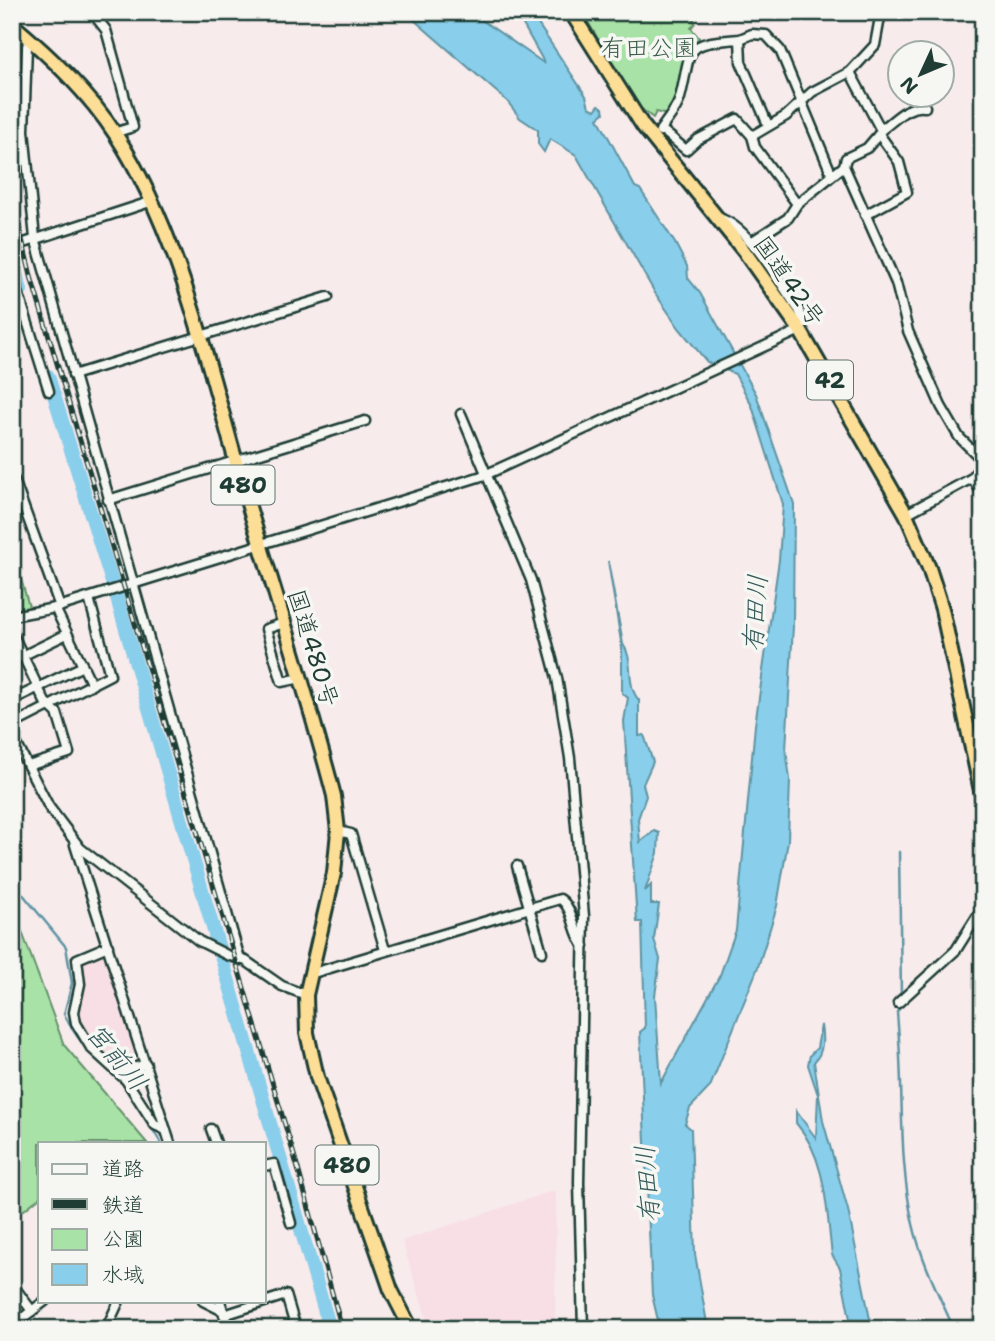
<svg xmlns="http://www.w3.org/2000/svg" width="995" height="1341" font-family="'Shantell Sans','Klee One',sans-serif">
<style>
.built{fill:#f8dee5}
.green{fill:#a9e2a6;stroke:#64906d;stroke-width:2}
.water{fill:#89ceeb;stroke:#5f94a2;stroke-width:2}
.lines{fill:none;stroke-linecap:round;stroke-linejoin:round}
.stream{stroke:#5f94a2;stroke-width:2.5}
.river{stroke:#89ceeb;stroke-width:14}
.minor-casing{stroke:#1f3d34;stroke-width:13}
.highway-casing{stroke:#1f3d34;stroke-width:18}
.minor{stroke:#f6f6f2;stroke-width:8}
.highway{stroke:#fcde96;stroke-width:12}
.rail-casing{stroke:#1f3d34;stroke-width:5}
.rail{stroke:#f6f6f2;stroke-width:2.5;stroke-dasharray:8;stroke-linecap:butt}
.labels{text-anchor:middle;stroke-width:7;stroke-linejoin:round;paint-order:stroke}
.shield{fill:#f6f6f2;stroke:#60746d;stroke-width:2}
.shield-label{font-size:23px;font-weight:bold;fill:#1f3d34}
.park-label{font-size:24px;fill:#3b5e4b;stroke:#f6f6f2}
.street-label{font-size:24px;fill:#1f3d34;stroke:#f6f6f2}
.water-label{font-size:26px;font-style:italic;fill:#345a59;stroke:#f6f6f2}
</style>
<rect width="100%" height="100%" fill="#f7ebec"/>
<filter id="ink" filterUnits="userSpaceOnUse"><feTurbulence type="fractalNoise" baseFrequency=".0143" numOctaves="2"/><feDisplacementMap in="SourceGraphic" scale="14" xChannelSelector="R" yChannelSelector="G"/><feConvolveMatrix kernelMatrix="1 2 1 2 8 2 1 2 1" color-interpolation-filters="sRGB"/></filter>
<g filter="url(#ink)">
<g class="built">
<polygon points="104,950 143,1063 121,1070 97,1053 77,1021 78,962"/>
<polygon points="556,1190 555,1329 430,1329 402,1241"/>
</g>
<g class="green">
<path d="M582,12H684L692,16L695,23L691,28L699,38C674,63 685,89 667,115L656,112L653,118L638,106Z"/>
<polygon points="12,548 30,610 12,613"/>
<polygon points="12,905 64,1045 147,1143 40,1143 40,1197 24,1210 12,1211"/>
</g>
<g class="water">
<path d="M405,12H470L545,64L516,12H530L586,96L589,107L595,110L599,105L603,108L604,113L598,118L635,187L640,189L675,243L687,266L688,278L700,293L756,394L794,504L793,626L786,750L790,779L788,841L777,906L758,967L710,1087L690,1108L685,1124L691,1129L695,1254L708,1329H660L652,1295L640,1032L645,1028L642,922H637L624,721L628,698L622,693V648L608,561L623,644C635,661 625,685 639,700V736L644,735L653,762L643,784L646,796L638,819L640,842L654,831L659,833L658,853L645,891L651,885V904H659L654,939L660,959L655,996L661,1083L720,975L736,930L755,725L779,560L783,504L752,406L735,374L707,362L679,328L655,293L576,155L550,139L544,152L538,144V130L520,118L507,101Z"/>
<path d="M821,1025C823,1038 824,1052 814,1062L823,1121L848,1210L872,1329H852L840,1268L832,1255C826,1208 827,1159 796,1123V1111L816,1138L818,1095L808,1065L810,1055L817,1048Z"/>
</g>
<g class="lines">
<g class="stream">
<polyline points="899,852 901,996"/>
<path d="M12,881L66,947L72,983L64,1014C80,1046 90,1050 113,1073C124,1083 132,1097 140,1109"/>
<path d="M902,1005L897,1012L898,1026C904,1091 898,1160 913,1224C921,1260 939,1295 954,1329"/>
<polyline points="146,1118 161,1143"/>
</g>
<g class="river">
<polyline points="12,261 21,290"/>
<polyline points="48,376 116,595 330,1329"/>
</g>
<defs>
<g id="minor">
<polyline points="92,12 106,30 133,127 120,131 116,136"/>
<polyline points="740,39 752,34 766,35 780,50 832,175"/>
<polyline points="31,40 27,46 24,131 35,238 240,959"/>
<polyline points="661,129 686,150 697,140 737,119 752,136 755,147 797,204 788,218 751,242"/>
<path d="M881,130C895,120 908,104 925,107"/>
<path d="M660,131C666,120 677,110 680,98C693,48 680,43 740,39L741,62L768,125"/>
<polyline points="879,134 881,130 850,72 875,45 881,12"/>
<polyline points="752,136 786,116 812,92 850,72"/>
<polyline points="844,166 896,283 908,331 941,406 959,437 983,461"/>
<polyline points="797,204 844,166 846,158 867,148 879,134 899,162 907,192 865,215"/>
<polyline points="12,247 153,201"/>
<polyline points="12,273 49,391"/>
<polyline points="73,375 328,297"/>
<polyline points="461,414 531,580 557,678 570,758 584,916 579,1183 583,1329"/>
<polyline points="972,478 983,494"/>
<polyline points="14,480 60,607"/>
<polyline points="108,500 365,421"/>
<polyline points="906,514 972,478 979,468 980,459"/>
<polyline points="55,608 92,685"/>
<path d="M12,616L55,608L485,475L800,330L804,322L799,310C780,284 749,225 718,218"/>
<polyline points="284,623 266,629 282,682 301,678"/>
<polyline points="12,633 45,702 57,713 69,753 28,766"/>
<polyline points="12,661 67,634"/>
<polyline points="12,700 83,666"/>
<polyline points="12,725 110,675 89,598"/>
<polyline points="12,735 49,807 80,848 199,941 227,955 246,961 282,986 306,995"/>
<polyline points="338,831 351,834 385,950"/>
<polyline points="75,845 170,1143"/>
<polyline points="517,866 542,952"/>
<polyline points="108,946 77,959 80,984 74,1012 76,1023 91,1048 126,1080 155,1125 166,1130"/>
<path d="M310,974L560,899C574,908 573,933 584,946"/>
<polyline points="898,1003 956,950 983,907"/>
<polyline points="120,1072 146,1064"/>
<polyline points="211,1129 216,1143"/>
<polyline points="264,1166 274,1164 291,1223"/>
<polyline points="12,1284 32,1311"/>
<polyline points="203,1301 223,1311"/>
<polyline points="220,1301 229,1329"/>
<polyline points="224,1315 286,1295 296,1329"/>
<polyline points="12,1326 45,1301"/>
<polyline points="106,1329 119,1301"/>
</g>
<g id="highway">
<polyline points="571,12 643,126 744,251 800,330 906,514 929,568 942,609 983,800"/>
<path d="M12,24C51,57 88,92 116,135C183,239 211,379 246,497C276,597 308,696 334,796L338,831L334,873L306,995L307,1033L317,1077L391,1290L411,1329"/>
</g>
</defs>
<use href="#minor" class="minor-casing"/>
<use href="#highway" class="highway-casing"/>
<use href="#minor" class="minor"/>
<use href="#highway" class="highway"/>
<defs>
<polyline id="rail" points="12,198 32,280 297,1165 342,1329"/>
</defs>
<use href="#rail" class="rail-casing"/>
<use href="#rail" class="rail"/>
</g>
</g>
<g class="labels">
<g class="shield">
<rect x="807" y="360.5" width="46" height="39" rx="5"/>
<rect x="211.5" y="465.5" width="63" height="39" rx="5"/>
<rect x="315.5" y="1145.5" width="63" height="39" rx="5"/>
</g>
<g class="shield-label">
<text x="830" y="388">42</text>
<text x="243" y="493">480</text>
<text x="347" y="1173">480</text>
</g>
<g class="park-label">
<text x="649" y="56">有田公園</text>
</g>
<g class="street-label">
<text transform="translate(789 281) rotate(55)" y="8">国道42号</text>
<text transform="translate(313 648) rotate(73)" y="8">国道480号</text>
</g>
<g class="water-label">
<text transform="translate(755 613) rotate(-86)" y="9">有田川</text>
<text transform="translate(117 1057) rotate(50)" y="9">宮前川</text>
<text transform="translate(647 1184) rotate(-94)" y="9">有田川</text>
</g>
</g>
<rect width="995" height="1341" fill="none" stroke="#f6f6f2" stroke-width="42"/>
<rect x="21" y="21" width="953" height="1299" fill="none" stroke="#1f3d34" stroke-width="2.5" filter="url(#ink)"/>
<rect x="38" y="1142" width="228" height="161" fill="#f6f6f2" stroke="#a0aca6" stroke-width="2"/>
<rect x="52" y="1164" width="35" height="10" fill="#f6f6f2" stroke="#a0aca6" stroke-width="2"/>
<text x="102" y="1176" font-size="21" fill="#1f3d34">道路</text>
<rect x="52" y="1199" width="35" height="10" fill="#1f3d34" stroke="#a0aca6" stroke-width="2"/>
<text x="102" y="1212" font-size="21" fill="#1f3d34">鉄道</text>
<rect x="52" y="1229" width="35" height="21" fill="#a9e2a6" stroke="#a0aca6" stroke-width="2"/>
<text x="102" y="1246" font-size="21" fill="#1f3d34">公園</text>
<rect x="52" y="1264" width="35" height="21" fill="#89ceeb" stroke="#a0aca6" stroke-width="2"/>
<text x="102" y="1282" font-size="21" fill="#1f3d34">水域</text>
<g transform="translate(921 74) rotate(226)"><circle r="33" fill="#f6f6f2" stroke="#a0aca6" stroke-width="2"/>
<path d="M0-5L12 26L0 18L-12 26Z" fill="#1f3d34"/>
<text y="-10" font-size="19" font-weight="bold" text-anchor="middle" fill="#1f3d34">N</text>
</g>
</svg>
